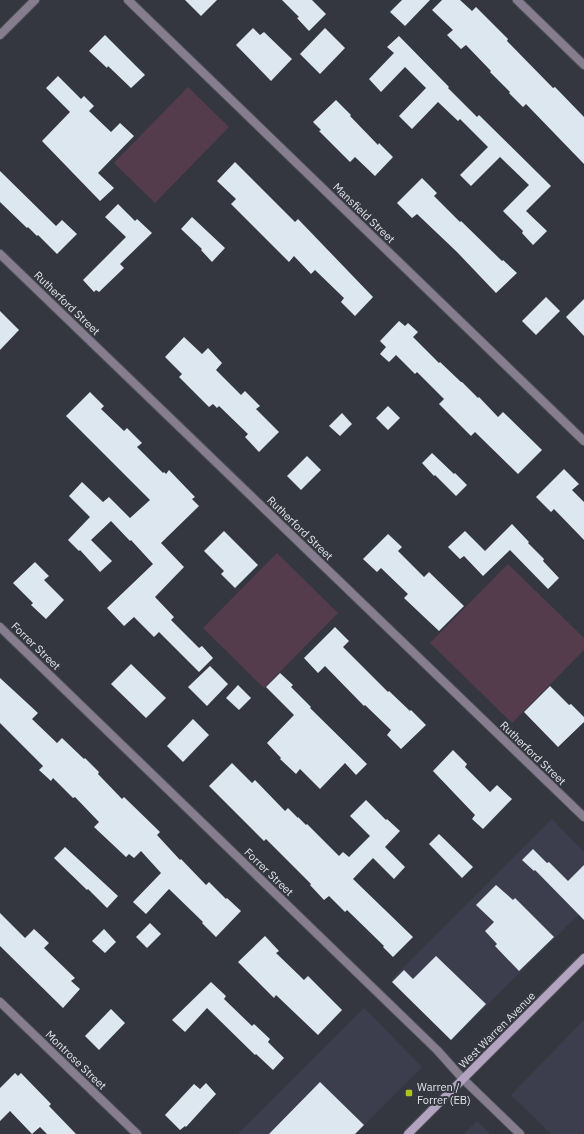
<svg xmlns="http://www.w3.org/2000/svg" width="584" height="1134" font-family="'IBM Plex Sans',sans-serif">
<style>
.built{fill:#3c3e4e}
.green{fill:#543c4c}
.building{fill:#dde7f0}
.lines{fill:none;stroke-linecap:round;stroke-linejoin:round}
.minor-casing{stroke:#51535b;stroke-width:10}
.secondary-casing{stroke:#51535b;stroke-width:10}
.minor{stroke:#867d8f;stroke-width:8}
.secondary{stroke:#b2a4c0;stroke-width:8}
.poi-dot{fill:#aac719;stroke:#353740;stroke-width:1.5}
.labels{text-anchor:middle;stroke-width:4;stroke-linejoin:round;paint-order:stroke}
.street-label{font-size:11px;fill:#e2e4ea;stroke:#353740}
.poi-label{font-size:11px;fill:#e2e4ea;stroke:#353740;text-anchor:start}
</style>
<rect width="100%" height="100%" fill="#353740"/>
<g class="built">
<polygon points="552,819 584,852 584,909 451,1041 391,980"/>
<polygon points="364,1008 422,1067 355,1134 238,1134"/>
<polygon points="584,1020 584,1132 582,1134 551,1134 511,1095"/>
<polygon points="477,1121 490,1134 464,1134"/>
</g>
<g class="green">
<polygon points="188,87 229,127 155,203 114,163"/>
<polygon points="277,553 338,613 264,688 203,628"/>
<polygon points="508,564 584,638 584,650 512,723 430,643"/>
</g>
<g class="building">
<polygon points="185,0 217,0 201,16"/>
<polygon points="282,0 312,0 326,14 309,31 297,18 299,17"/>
<polygon points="402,0 430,0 405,26 390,12"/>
<polygon points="442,0 460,0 472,11 476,7 508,39 507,41 553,88 555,87 584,117 584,164 526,104 523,107 509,93 510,92 490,72 491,71 466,45 461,49 447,35 453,30 432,10"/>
<polygon points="253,28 260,35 264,32 292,59 271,81 236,45"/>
<polygon points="325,28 345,48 320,74 300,54"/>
<polygon points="105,35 145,75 131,88 108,66 107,68 89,51"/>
<polygon points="399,36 449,87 448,88 477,117 479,115 551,186 526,211 547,231 533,245 522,233 523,231 503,211 529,185 500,157 471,186 460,175 488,147 460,119 458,121 438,102 412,129 399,116 426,88 405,67 381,92 369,79 394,53 387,47"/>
<polygon points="58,76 81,99 84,96 94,106 89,111 111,132 120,123 134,136 98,173 114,188 100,201 42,141 70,112 46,88"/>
<polygon points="336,100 351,115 350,116 378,145 379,143 393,157 375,176 355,157 350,162 319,131 321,130 313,122"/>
<polygon points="235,162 295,222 298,219 373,297 355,316 341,302 344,298 315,270 311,274 294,256 289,262 231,204 236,199 217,181"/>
<polygon points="0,171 56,226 62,220 77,234 57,254 38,235 37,236 28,227 27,228 0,202"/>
<polygon points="422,178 437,193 434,196 460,222 461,221 502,261 503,260 517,273 496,293 457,252 417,214 412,218 397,203"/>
<polygon points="118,204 135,221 137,219 152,233 120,264 124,268 99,292 96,290 94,292 83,280 126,237 105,217"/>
<polygon points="192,217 225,248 212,262 201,250 202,249 181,229"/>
<polygon points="546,297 560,311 536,335 522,321"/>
<polygon points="584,299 584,336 566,317"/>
<polygon points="0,311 19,330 0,350"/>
<polygon points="399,321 405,326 408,323 418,332 413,337 439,363 440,362 461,382 462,382 478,398 479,397 498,417 503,412 542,450 518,474 475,432 471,436 439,404 444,399 417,372 415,374 396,355 389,362 380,354 386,347 380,341"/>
<polygon points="184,337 202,354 208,348 222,363 216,370 241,395 245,391 260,406 256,409 279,432 259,452 245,437 248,434 219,406 217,408 213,404 209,407 179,377 182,374 165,357"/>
<polygon points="90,392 104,406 101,409 124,431 127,428 142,443 137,447 163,473 164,472 166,474 169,470 195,497 192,499 199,506 161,543 184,567 155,597 174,617 171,620 199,648 202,646 213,658 199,672 159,632 154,637 134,617 124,626 107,608 153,564 131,540 130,541 111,521 91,540 112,561 100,572 80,550 79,551 68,540 90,517 69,496 82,482 103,502 109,497 130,518 150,500 66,416"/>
<polygon points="388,406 400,418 388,430 376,418"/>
<polygon points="342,413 352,424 340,436 329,426"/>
<polygon points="432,453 454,474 455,473 467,485 456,496 435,475 434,476 422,463"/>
<polygon points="307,456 321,470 301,490 287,476"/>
<polygon points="564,469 579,484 572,490 584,502 584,540 554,509 551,512 536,497"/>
<polygon points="512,524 529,542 528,543 544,559 543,561 559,578 548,589 510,550 483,576 464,556 460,559 448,547 465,531 485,551"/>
<polygon points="224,531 258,565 235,588 221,574 224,571 204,551"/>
<polygon points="388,534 402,547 398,551 424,577 429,572 464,606 439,631 404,598 408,594 381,568 377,572 363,559"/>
<polygon points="35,562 49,576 44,580 64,600 46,619 31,605 33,603 13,583"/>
<polygon points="335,627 349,641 343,647 388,692 389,691 410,711 411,710 426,725 401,749 387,735 391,730 365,705 364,706 325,666 318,673 304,658"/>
<polygon points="131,664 166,698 146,718 111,684"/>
<polygon points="210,666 228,684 207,706 188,687"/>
<polygon points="280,673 293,685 291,687 311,707 310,708 367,764 356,775 345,763 320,789 300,769 296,774 280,759 281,758 267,743 294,715 266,687"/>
<polygon points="0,678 38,713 32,719 57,743 62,738 84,759 85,758 99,772 98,774 122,799 124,797 160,832 157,835 180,860 181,859 206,885 209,882 226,899 227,898 241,911 216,937 202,923 203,922 169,889 146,914 133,902 161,873 141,851 134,858 129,854 126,857 94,827 99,822 75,797 73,798 53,778 51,781 39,770 43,766 0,723"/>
<polygon points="238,685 251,698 239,710 226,698"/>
<polygon points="550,686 569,705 571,704 584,717 584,722 558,747 524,712"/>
<polygon points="193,719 209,735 183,762 167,746"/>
<polygon points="453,750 467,764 465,767 490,792 497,785 512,799 483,829 472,819 475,815 433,771"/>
<polygon points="232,763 252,783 255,780 285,811 288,808 298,818 298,817 306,825 307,824 339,856 343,852 349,857 370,836 350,816 366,800 386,820 387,819 400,831 385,847 405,867 394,879 373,858 353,879 413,937 393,957 383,947 384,946 347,910 345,912 329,896 324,900 310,885 311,884 266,839 264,841 209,786"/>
<polygon points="439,834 473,867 462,878 429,844"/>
<polygon points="65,847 118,896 107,908 88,889 87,890 54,858"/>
<polygon points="533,849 547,863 549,862 568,881 584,865 584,920 535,870 534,871 522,860"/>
<polygon points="496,885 513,900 515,898 554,937 519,971 495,946 497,944 485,931 494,922 476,905"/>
<polygon points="0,913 25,938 34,929 49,943 44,948 75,978 71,981 80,989 63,1008 0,946"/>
<polygon points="150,923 161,934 147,948 136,937"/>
<polygon points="104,929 116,942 105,953 92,941"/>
<polygon points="265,936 279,951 276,953 304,980 308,976 342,1010 318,1035 276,995 274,998 238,962"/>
<polygon points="436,956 486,1004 451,1040 392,982 404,970 413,979"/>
<polygon points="211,982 226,996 224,999 252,1026 254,1024 270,1039 268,1042 284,1058 273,1070 256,1054 255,1055 207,1008 185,1032 172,1020"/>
<polygon points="111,1009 125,1023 99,1050 85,1036"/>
<polygon points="15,1073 18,1076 21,1073 51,1104 49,1106 76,1134 47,1134 40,1127 32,1134 10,1111 0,1121 0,1088"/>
<polygon points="320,1082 364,1125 355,1134 269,1134"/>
<polygon points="206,1083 216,1094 186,1127 185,1126 180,1130 165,1115 194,1084 200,1089"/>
</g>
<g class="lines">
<defs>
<g id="minor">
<polyline points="128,0 584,441"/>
<polyline points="517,0 584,65"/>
<polyline points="0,35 35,0"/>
<polyline points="0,254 584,817"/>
<polyline points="0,627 437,1050 463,1079 520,1134"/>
<polyline points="0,1002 137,1134"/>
</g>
<polyline id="secondary" points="408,1134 584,958"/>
</defs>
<use href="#minor" class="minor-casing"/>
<use href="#secondary" class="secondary-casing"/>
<use href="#minor" class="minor"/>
<use href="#secondary" class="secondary"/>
</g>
<rect class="poi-dot" x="405" y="1089" width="8" height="8" rx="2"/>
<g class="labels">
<g class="street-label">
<text transform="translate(364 213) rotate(44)" y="4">Mansfield Street</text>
<text transform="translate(67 303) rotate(44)" y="4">Rutherford Street</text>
<text transform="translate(300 528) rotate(44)" y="4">Rutherford Street</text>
<text transform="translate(36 646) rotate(44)" y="4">Forrer Street</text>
<text transform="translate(533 753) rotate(44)" y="4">Rutherford Street</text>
<text transform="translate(269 872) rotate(44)" y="4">Forrer Street</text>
<text transform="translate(497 1030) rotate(-45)" y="4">West Warren Avenue</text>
<text transform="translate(76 1060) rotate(44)" y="4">Montrose Street</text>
</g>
<g class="poi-label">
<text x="417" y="1091">Warren /<tspan x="417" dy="13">Forrer (EB)</tspan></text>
</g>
</g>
</svg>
